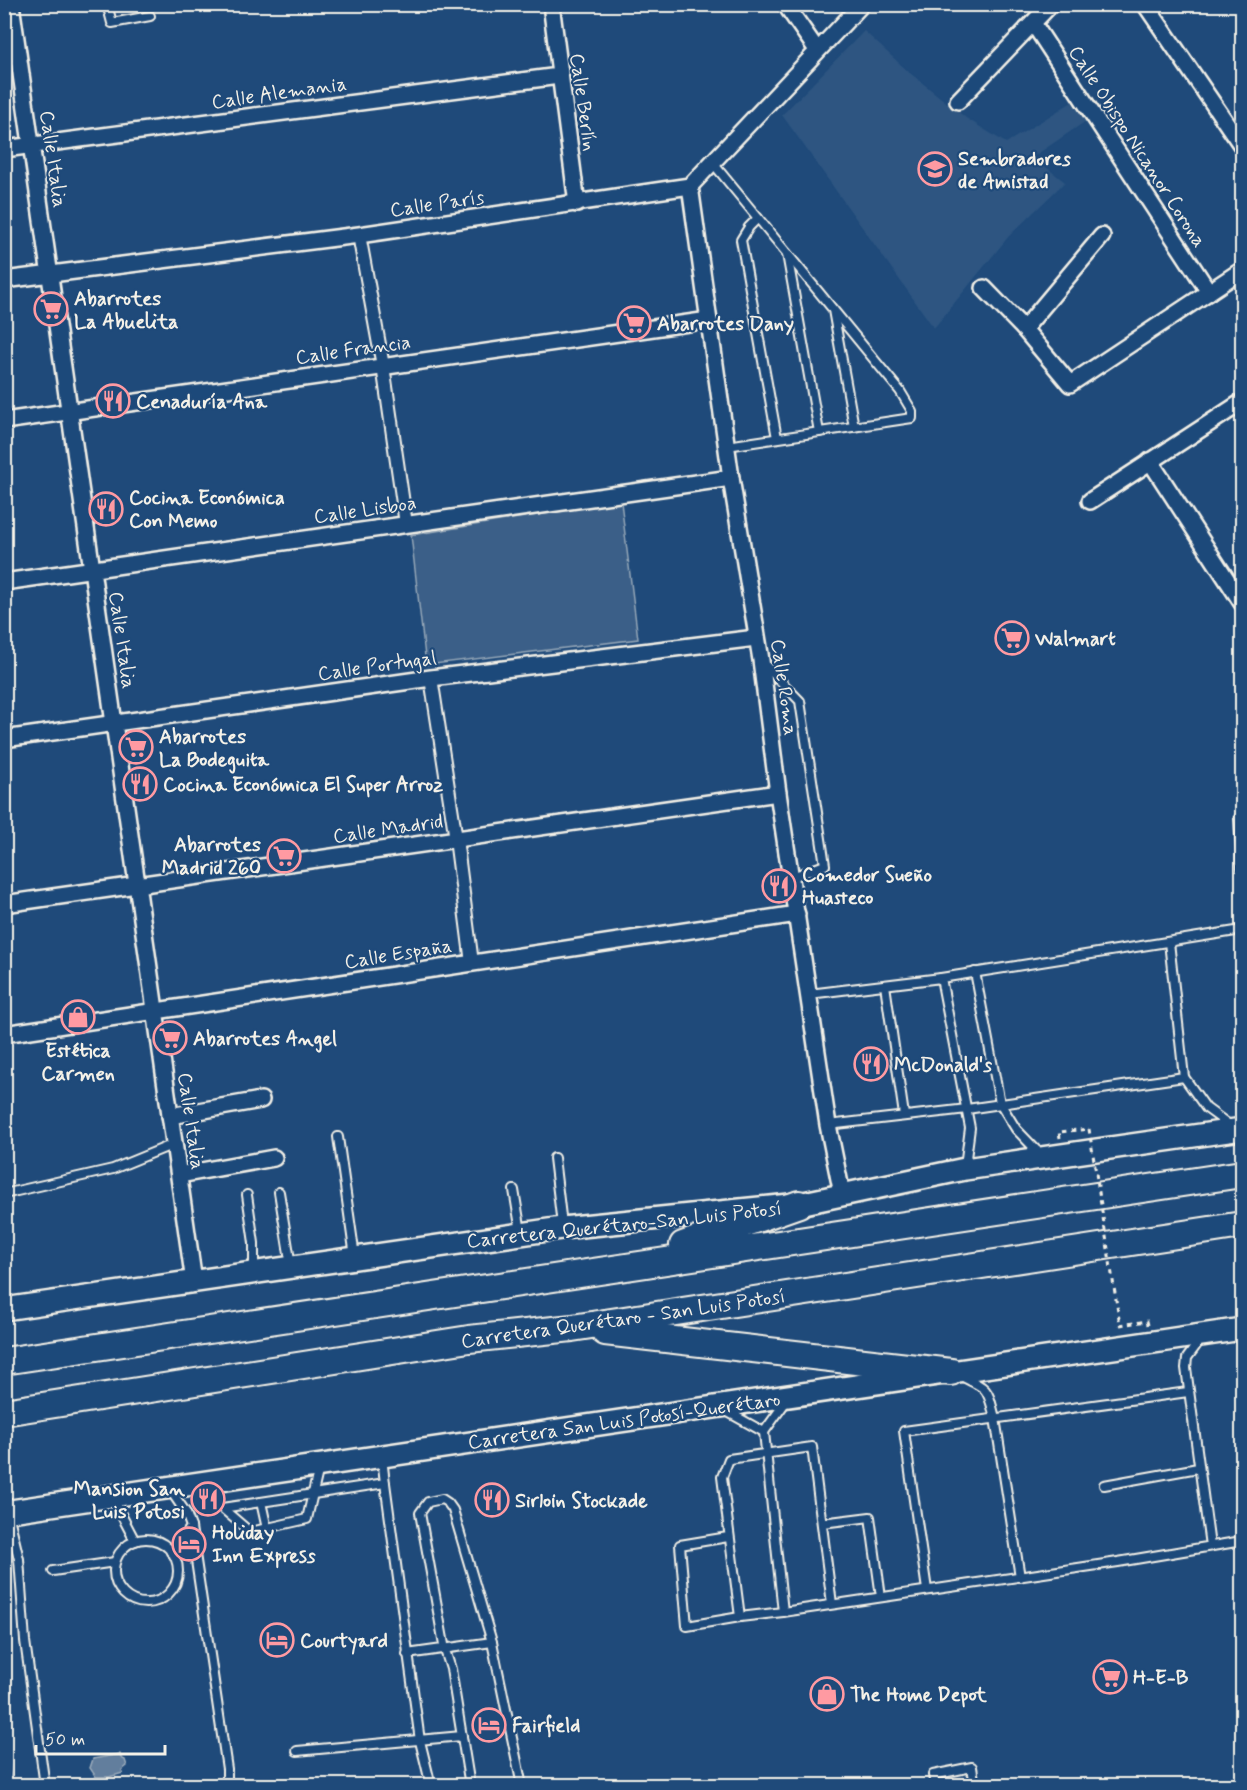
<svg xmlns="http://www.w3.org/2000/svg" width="1247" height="1790" font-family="Mynerve,sans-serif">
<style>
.built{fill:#2d5581}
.green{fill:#3a5f88;stroke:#97a8b8;stroke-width:1.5}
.water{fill:#627e9d;stroke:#9cacbb;stroke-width:1.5}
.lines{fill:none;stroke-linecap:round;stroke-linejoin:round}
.service-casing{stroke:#f4f1e8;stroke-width:12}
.pedestrian-casing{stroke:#f4f1e8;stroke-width:16}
.minor-casing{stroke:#f4f1e8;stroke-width:20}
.secondary-casing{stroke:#f4f1e8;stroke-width:26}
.trunk-casing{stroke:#f4f1e8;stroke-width:30}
.path{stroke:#f4f1e8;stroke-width:3;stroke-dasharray:4.5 4.5;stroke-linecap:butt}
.service{stroke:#1f4a7a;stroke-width:8}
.pedestrian{stroke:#1f4a7a;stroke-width:12}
.minor{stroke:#1f4a7a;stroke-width:15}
.secondary{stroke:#1f4a7a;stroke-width:21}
.trunk{stroke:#1f4a7a;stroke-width:26}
.path-bridge{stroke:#f4f1e8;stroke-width:3;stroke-dasharray:4.5 4.5;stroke-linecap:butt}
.labels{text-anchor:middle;stroke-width:4.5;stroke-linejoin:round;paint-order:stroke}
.street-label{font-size:20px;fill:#f4f1e8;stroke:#1f4a7a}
.poi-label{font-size:20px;font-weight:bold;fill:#f4f1e8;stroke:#1f4a7a;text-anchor:start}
</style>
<rect width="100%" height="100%" fill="#1f4a7a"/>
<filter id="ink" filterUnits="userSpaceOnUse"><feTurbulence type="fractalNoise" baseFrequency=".0167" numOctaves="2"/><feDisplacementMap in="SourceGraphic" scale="12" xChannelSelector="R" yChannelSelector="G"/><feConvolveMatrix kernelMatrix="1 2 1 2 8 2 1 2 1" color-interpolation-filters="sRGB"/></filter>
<g filter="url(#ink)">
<polygon class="built" points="864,31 910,73 966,118 1006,143 1072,102 1086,121 1033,157 1065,182 1009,236 934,328 782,115"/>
<g class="green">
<polygon points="621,502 638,639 426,665 411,535"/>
<polygon points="4,1737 5,1737 11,1785 5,1785"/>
</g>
<polygon class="water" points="120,1754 121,1758 125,1760 127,1766 122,1770 123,1773 109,1777 96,1777 90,1768 93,1759"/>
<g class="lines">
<defs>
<g id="service">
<polyline points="107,4 112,23 150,16"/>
<polyline points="712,162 900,391 912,411 912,418 727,446"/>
<polyline points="758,218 749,227 741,240 777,438"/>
<polyline points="787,254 819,432"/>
<polyline points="833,310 854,427"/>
<polyline points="764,664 800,701 825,865 792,877"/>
<polyline points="1242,818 1239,818 1242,869"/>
<polyline points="975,972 1000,1103 1016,1129 1041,1155"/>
<polyline points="885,985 904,1115"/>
<polyline points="809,994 941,978"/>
<polyline points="1184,1077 1206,1108 1232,1127"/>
<polyline points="828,1125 967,1109 1184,1077 1169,942"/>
<polyline points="338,1137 355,1257"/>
<polyline points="554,1158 562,1225"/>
<polyline points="965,1166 970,1128 941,978 1242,930"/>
<polyline points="514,1190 521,1232"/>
<polyline points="279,1192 291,1266"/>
<polyline points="4,1194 113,1169 174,1144"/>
<polyline points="247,1195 254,1243 254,1271"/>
<polyline points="1201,1339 1187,1358 1186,1368 1210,1546"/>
<path d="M961,1376C990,1390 987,1388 995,1418L1020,1577"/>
<polyline points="1242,1386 1242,1397"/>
<polyline points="787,1400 764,1432 783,1612 1118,1562 1242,1541"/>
<polyline points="726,1411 764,1432"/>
<polyline points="385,1483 420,1741 431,1786"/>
<polyline points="1104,1485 1198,1468"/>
<polyline points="194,1489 222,1508 250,1532 307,1519 319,1467"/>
<polyline points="112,1497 135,1541"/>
<polyline points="261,1502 267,1529"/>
<polyline points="222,1508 385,1483 382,1458"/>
<polyline points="8,1513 19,1559 25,1641 45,1786"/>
<polyline points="822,1523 870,1517 881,1597"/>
<polyline points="191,1527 227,1769 227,1786"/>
<polyline points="728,1537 680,1545 687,1626 740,1617 722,1477 729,1459 812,1447 832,1604"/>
<circle cx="146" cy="1571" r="32"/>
<polyline points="171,1552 182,1540 191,1527 186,1513 171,1491"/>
<polyline points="53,1571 115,1562"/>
<polyline points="927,1590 904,1431 1188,1392"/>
<polyline points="740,1617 783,1612"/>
<polyline points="492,1642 522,1786"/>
<polyline points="407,1654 492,1642 453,1510 448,1503 442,1499 428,1502 420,1513 445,1650 451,1669 470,1786"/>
<polyline points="297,1751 462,1736"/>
<polyline points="935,1786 933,1775 972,1767 975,1786"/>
</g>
<g id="pedestrian">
<polyline points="359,235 383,366 406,524"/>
<polyline points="431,678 456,839 472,963"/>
</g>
<g id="minor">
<polyline points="11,4 194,1282"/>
<polyline points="551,4 577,204"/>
<polyline points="785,4 817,50"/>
<polyline points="1145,4 1242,146"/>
<polyline points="1033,23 1209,292"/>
<polyline points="958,101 1051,4"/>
<polyline points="4,149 559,76"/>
<polyline points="690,186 731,478 761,660 778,793 828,1125 842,1194"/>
<polyline points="4,280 359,235 690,186 862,4"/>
<polyline points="984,288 1024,329 1070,384 1242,270"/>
<polyline points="1024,329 1102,236"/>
<polyline points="4,421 709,320"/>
<polyline points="1150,461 1242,603"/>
<polyline points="1090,501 1242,402"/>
<polyline points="4,582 731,478"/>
<polyline points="4,739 431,678 756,638"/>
<polyline points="4,904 778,793"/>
<polyline points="4,1034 797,914"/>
<polyline points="170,1116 261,1100"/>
<polyline points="179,1175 274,1158"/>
</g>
<g id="secondary">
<polyline points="4,1309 562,1228 799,1204 965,1169 1242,1129"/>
<polyline points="4,1512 1242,1329"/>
</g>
<g id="trunk">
<polyline points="683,1245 799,1204"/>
<polyline points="605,1332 951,1372"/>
<polyline points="4,1361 1242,1174"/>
<polyline points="4,1412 469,1339 572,1328 1242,1225"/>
</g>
</defs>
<use href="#service" class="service-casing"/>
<use href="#pedestrian" class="pedestrian-casing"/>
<use href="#minor" class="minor-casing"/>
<use href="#secondary" class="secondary-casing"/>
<use href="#trunk" class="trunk-casing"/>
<g class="path">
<polyline points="1060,1138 1059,1132 1089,1129"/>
<polyline points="1120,1325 1147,1321 1148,1325"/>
</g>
<use href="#service" class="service"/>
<use href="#pedestrian" class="pedestrian"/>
<use href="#minor" class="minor"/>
<use href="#secondary" class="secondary"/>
<use href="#trunk" class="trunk"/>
<polyline class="path-bridge" points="1089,1129 1120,1325"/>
</g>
</g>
<defs>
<symbol id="school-ring" viewBox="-11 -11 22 22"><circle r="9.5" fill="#1f4a7a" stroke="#ff9aa2" stroke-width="1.5"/><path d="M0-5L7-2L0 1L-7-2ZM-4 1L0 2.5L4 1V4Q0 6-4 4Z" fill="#ff9aa2"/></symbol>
<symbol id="supermarket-ring" viewBox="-11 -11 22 22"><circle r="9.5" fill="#1f4a7a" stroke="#ff9aa2" stroke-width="1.5"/><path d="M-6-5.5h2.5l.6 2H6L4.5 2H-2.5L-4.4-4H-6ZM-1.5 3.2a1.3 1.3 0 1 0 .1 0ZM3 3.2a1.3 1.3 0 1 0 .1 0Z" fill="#ff9aa2"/></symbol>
<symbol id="restaurant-ring" viewBox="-11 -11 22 22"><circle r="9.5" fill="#1f4a7a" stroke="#ff9aa2" stroke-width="1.5"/><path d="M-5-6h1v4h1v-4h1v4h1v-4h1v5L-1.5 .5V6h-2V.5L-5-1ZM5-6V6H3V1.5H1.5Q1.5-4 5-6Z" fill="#ff9aa2"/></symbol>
<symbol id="shop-ring" viewBox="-11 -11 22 22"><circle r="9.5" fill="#1f4a7a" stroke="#ff9aa2" stroke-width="1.5"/><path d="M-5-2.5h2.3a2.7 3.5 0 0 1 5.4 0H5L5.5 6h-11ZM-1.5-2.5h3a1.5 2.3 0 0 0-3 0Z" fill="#ff9aa2"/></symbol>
<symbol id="hotel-ring" viewBox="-11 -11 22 22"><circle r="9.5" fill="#1f4a7a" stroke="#ff9aa2" stroke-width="1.5"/><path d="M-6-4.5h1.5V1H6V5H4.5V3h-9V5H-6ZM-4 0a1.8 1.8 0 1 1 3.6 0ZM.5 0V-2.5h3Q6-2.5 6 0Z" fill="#ff9aa2"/></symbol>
</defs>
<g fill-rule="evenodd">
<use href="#school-ring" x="916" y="150" width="38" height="38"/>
<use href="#supermarket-ring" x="32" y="290" width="38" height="38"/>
<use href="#supermarket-ring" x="615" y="304" width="38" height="38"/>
<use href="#restaurant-ring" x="94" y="382" width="38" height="38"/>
<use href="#restaurant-ring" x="87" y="490" width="38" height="38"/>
<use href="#supermarket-ring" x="993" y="619" width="38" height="38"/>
<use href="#supermarket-ring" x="117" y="728" width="38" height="38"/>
<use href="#restaurant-ring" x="121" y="765" width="38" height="38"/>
<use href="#supermarket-ring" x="265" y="837" width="38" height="38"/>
<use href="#restaurant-ring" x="760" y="867" width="38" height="38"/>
<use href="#shop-ring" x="59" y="998" width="38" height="38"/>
<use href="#supermarket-ring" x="151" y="1019" width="38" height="38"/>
<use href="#restaurant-ring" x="852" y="1045" width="38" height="38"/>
<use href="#restaurant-ring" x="189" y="1480" width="38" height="38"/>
<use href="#restaurant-ring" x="473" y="1481" width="38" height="38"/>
<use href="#hotel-ring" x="170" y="1525" width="38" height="38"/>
<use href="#hotel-ring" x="258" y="1621" width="38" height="38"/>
<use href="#supermarket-ring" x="1091" y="1658" width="38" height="38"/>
<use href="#shop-ring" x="808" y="1675" width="38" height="38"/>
<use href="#hotel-ring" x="470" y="1706" width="38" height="38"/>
</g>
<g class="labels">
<g class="street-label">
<text transform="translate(279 92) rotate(-8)" y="7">Calle Alemania</text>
<text transform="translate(584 102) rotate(82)" y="7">Calle Berlín</text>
<text transform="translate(1138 146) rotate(57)" y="7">Calle Obispo Nicanor Corona</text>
<text transform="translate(54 159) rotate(82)" y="7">Calle Italia</text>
<text transform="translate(437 203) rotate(-8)" y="7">Calle París</text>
<text transform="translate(353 349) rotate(-8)" y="7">Calle Francia</text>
<text transform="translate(365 509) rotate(-8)" y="7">Calle Lisboa</text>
<text transform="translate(123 640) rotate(82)" y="7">Calle Italia</text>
<text transform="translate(377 665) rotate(-8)" y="7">Calle Portugal</text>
<text transform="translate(785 687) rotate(82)" y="7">Calle Roma</text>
<text transform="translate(388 828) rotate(-8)" y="7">Calle Madrid</text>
<text transform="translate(398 953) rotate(-9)" y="7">Calle España</text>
<text transform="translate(192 1121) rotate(82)" y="7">Calle Italia</text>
<text transform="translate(624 1224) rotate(-6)" y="7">Carretera Querétaro-San Luis Potosí</text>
<text transform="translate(623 1318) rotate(-8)" y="7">Carretera Querétaro - San Luis Potosí</text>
<text transform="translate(624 1420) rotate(-8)" y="7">Carretera San Luis Potosí-Querétaro</text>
</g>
<g class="poi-label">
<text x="958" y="165">Sembradores<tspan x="958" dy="23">de Amistad</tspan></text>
<text x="74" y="305">Abarrotes<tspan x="74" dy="23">La Abuelita</tspan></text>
<text x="657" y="330">Abarrotes Dany</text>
<text x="136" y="408">Cenaduría Ana</text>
<text x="129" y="504">Cocina Económica<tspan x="129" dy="23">Con Memo</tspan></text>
<text x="1035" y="645">Walmart</text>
<text x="159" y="743">Abarrotes<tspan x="159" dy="23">La Bodeguita</tspan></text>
<text x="163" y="791">Cocina Económica El Super Arroz</text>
<text x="261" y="851" text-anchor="end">Abarrotes<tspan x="261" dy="23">Madrid 260</tspan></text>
<text x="802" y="881">Comedor Sueño<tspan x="802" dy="23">Huasteco</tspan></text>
<text x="193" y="1045">Abarrotes Angel</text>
<text x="78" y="1057" text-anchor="middle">Estética<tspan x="78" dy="23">Carmen</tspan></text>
<text x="894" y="1071">McDonald's</text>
<text x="185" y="1495" text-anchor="end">Mansion San<tspan x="185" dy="23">Luis Potosi</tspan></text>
<text x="515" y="1507">Sirloin Stockade</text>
<text x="212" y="1539">Holiday<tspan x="212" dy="23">Inn Express</tspan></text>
<text x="300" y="1647">Courtyard</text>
<text x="1133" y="1684">H-E-B</text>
<text x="850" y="1701">The Home Depot</text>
<text x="512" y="1732">Fairfield</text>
</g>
</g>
<rect width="1247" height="1790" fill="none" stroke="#1f4a7a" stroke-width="24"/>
<rect x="12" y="12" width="1223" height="1766" fill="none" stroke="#f4f1e8" stroke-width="2" filter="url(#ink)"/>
<path d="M36 1745v9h129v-9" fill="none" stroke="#f4f1e8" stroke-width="3"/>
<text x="45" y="1745" font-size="18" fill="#f4f1e8" stroke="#1f4a7a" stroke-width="4.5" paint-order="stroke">50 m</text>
</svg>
